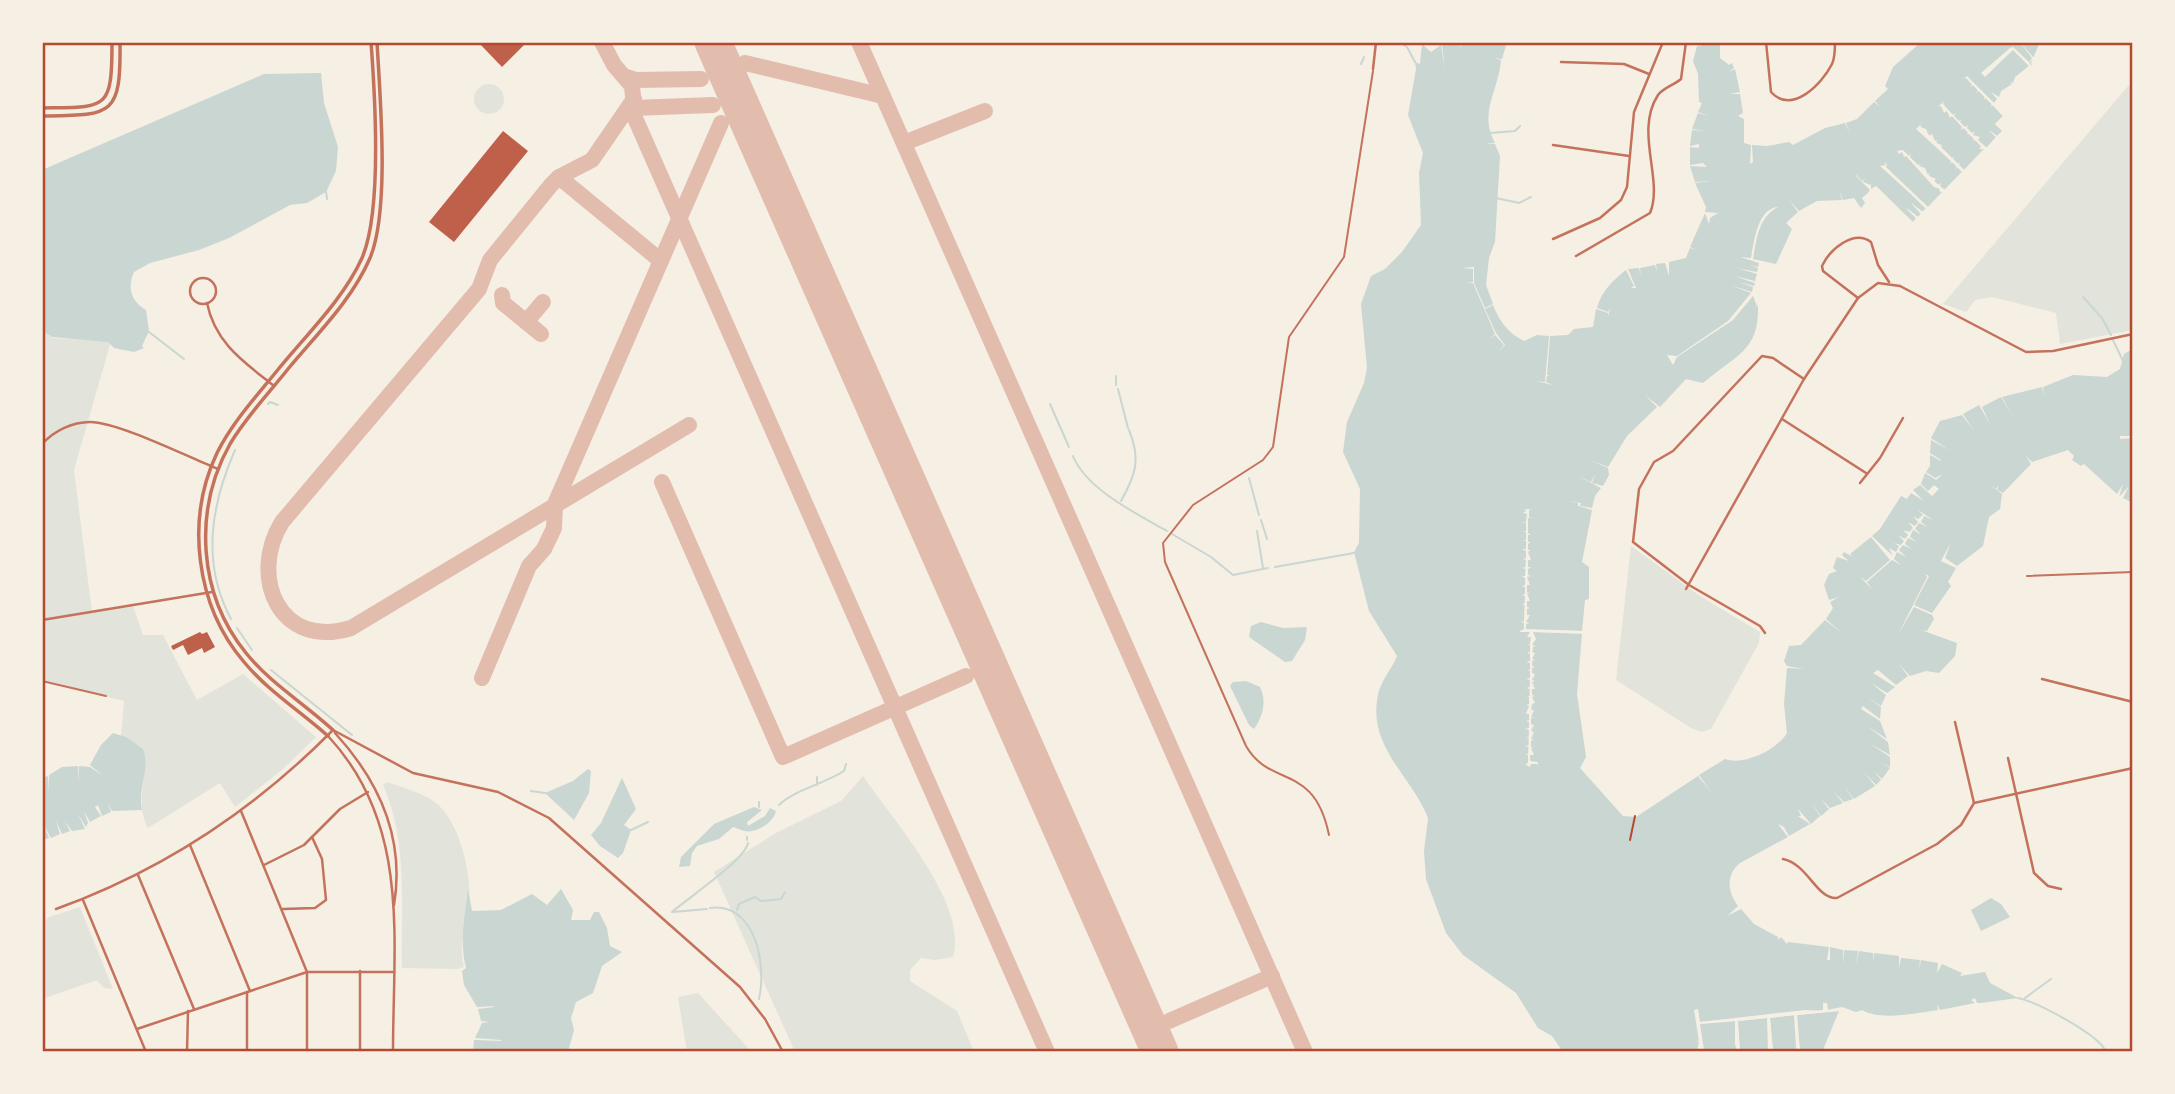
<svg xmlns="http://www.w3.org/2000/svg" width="2175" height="1094" font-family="Spectral,serif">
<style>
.green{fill:#e2e4dc}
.water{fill:#c9d6d2}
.pier{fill:#f6efe4}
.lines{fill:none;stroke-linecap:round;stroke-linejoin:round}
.stream{stroke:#c9d6d2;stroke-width:2}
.taxiway{stroke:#e2bdae;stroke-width:16}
.runway{stroke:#e2bdae;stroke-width:37}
.building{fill:#bf614a}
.path{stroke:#b5482f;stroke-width:2}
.service{stroke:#c5725c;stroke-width:2}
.minor{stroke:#c5725c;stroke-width:2.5}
.tertiary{stroke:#c5725c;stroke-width:3.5}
.neatline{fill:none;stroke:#b5482f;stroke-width:2.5}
</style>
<rect width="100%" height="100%" fill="#f6efe4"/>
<g class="green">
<circle cx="489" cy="99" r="15"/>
<polygon points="2128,86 2133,87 2133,330 2060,344 2056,313 1992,297 1975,300 1966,312 1943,304"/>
<path d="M42,331L52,338L111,341L74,470L92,612L133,606L143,635H163L197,700L243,674L316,737L283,769L235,807L220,783L148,828C133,798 150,780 143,749L121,736L124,701L42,681Z"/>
<polygon points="1631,546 1700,596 1760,632 1759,643 1711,729 1702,732 1691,728 1616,680"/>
<path d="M863,776C892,819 969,904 953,957L935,960L921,958L910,970V981L957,1011L974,1052H795L714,872L776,833L841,801Z"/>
<path d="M387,782C402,787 419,792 432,800C459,817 472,873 469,903C467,929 458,939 464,967L457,969L402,968C401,907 408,841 383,785Z"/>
<polygon points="80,907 113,989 104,988 97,980 42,999 42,924 49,917"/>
<polygon points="698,993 748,1048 750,1052 687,1052 678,997"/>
</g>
<g class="water">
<path d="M1460,42V51L1461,42H1507L1502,59L1493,58L1501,60C1499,90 1478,112 1495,143L1485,144H1495L1500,156L1495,242L1489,258L1486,285L1493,304L1485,308L1474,283V267L1462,268L1473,269V282H1466L1473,283L1495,334L1489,339L1495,335L1504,345L1499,351L1505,345L1496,333L1485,309L1493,305C1499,321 1509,334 1524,341L1537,335L1549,336L1545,382L1536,381L1553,385L1546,382L1547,376H1550L1547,375L1550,336L1568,335L1574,329L1593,327L1596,309L1608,313V317L1610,308L1608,312L1597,308C1601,292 1613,280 1626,270L1634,286L1631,288H1636L1628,269L1639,268L1641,275L1640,268L1655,265L1657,272L1656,264L1665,263L1669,276V262L1686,258L1690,248L1697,250L1690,247L1705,213L1709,224L1710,218L1718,213L1705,212L1706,207L1695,183L1712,181L1695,182L1690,166L1707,167L1703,163L1690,165V147L1699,148V144L1690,146L1692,130L1707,131L1692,129L1698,113L1709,116L1698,112L1702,103L1699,102L1698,74L1693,61L1697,46L1720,42V58L1729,65L1732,63L1734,68L1729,72L1735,69L1740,92L1730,94H1740L1743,113L1738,116L1744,119V143L1751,145L1750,164L1753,162L1752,145L1767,146L1789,142L1793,145L1825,128L1845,123L1850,134L1846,123L1857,119L1874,102L1880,107L1875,101L1888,89L1885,86L1893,67L1921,42H2020L2033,59L2020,42H2040L2031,63L2033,67L2013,47L1984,76L2013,49L2029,66L1999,98L1991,92L1998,99L1994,103L1965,77L2003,116L1995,124L2003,131L1997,136L1989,130L1996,137L1986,148L1941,105L1984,149L1964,170L1920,126L1918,128L1962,172L1944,190L1902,151L1943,192L1928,207L1884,167L1926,209L1923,212L1911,203L1921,214L1918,217L1906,207L1916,218L1913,223L1876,186L1862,198L1865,203L1861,208L1854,198L1843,200L1839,190L1842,200L1817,201L1799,211L1789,200L1798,212L1786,223L1792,229L1776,264L1753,259C1757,238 1758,218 1778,207C1758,208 1754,241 1751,258L1740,257L1759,263L1758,267L1750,265L1758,268L1757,272L1737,268L1757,274L1755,281L1734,276L1755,283L1754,286L1738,282L1753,287L1752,292L1730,285L1751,293L1728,321L1677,356L1667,355L1673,365L1677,357L1733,320L1753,296L1757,306L1754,307L1758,306C1759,351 1737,354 1703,383L1686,379L1660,407L1645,395L1657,407L1627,436L1608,467L1588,459L1608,468L1609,475L1603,486L1592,483L1595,474L1591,482L1578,476L1601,488L1595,496L1592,508L1580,506L1581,503L1569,501L1578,503V506L1592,510L1582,562L1589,567V599L1585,600L1582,631L1526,630L1527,509L1524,630H1519L1531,632L1528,767L1530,764H1537L1530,762L1533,632L1582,633L1577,694L1586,757L1580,768L1623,816L1636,817L1698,776L1711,792L1699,775L1725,759C1744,766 1777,750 1787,733L1784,704L1787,668L1804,669L1787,666L1784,661L1789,646L1801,645L1825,620L1842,633L1826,619L1833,608L1830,602L1839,597L1829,600L1824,585L1829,574L1837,571L1833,568L1837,557L1849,561L1842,555L1844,552L1853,557L1850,554L1871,537L1890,560L1866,581L1860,577L1872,589L1867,582L1892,560L1901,565L1894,559L1897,552L1906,557L1899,550L1903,545L1912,549L1905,544L1908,538L1917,542L1910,537L1913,530L1922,535L1915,529L1919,523L1928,527L1921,522L1924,516L1933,520L1918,510L1923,515L1918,519L1913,516L1918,522L1915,526L1908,522L1913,528L1909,532L1903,530L1908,535L1905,539L1898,535L1904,541L1901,545L1894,543L1899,546L1896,552L1889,548L1893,556L1872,536L1880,529L1901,496L1907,499L1911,493L1924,501L1913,490L1920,485L1932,496L1939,489L1934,485L1928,491L1921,484L1925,473L1936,480L1943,474L1935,478L1926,472L1930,466V455L1941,461V466V460L1930,453L1931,440L1949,450L1931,438L1940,421L1962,415L1974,431L1963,414L1979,405L1990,424L1982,407L2001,397L2012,415L2002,397L2042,387L2044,397L2043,387L2073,375L2107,377L2120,369L2124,354L2131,350L2133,436H2120V439L2133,438V503L2123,498L2129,486L2119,497L2123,484L2117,494L2084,464L2081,466L2072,460L2074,456L2068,450L2032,462L2026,456L2031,464L2003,493L1997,490L1999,485L1996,489L1987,483L2002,494L2000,509L1989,517L1983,546L1957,566L1945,558L1951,542L1941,561L1956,568L1948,582L1951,586L1932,613L1914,605L1929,576L1925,574L1927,577L1898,635L1914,607L1932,615L1934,619L1927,631L1921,630L1957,643L1955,656L1939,673L1926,671L1910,676L1898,663L1908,676L1896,685L1878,670L1873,673L1895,687L1887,693L1871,683L1886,695L1881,706L1867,697L1881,707L1880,719L1863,706L1861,709L1880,721L1887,739L1867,726L1888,742L1890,755L1869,743L1890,757V767L1883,763L1890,768L1882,779L1874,771L1881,780L1876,785L1864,772L1875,786L1854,799L1844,786L1853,799L1844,802L1833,791L1843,803L1830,808L1819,797L1829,809L1821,816L1811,802L1820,816L1811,824L1798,809L1801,816H1798L1810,824L1789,836L1784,827L1778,824L1788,837L1740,863C1726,874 1727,892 1738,906L1727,916L1741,909L1754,924L1778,937V940L1781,937L1787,944L1788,942L1829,947L1827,960H1830V947L1843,950V965L1844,950L1858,951L1856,965L1859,951L1873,953V962L1874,953L1899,956V968L1901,958L1920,960L1919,970L1921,960L1938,963L1937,973L1942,964L1962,973L1960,976L1985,972L1990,983L2018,998L1981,1003H1977L1975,998L1971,1000L1975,1003L1940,1010L1937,1004L1938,1010C1917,1013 1881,1021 1862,1010L1856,1012L1842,1007L1827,1010V1003L1823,1010L1699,1022L1697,1009L1700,1052H1563L1552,1036L1538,1028L1516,993L1463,955L1446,933L1426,879L1424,851L1428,818C1412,776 1367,747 1378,695C1381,680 1392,669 1397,656L1369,611L1354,552L1359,543L1360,489L1343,452L1347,422L1364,383L1367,368L1361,304L1371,276L1385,269L1402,252L1421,225L1419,173L1423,153L1408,115L1416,69L1415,62L1420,64L1422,44L1431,52L1441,45L1445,70L1442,44Z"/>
<path d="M321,73L324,103L338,147L336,171L326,192L307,203L290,205L229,238L199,250L150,263L134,272C127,287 131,302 146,310L149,331L142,346L144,348L134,352L114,348L108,342L52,337L42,331V170L264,74Z"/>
<polygon points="1261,622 1283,628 1307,627 1305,640 1292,661 1285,662 1249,637 1251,626"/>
<path d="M1246,681L1260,687C1267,701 1263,716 1254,729L1249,725L1230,686L1233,682Z"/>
<path d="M113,733L126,737L143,749C151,770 137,788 142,810L112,811L108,804L111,812L102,816L98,805L95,807L101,816L90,822L84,811L88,823L86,827L78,814L85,829L72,831L65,821L70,831L62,834L56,821L60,834L51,838L43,824L49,838L42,840V778L48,776L49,794V775L62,767L78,766V783L79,766L90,767L103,776L90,765L101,745Z"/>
<polygon points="588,769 591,771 589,793 574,820 545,793 573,781"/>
<polygon points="622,778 636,809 624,825 631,830 623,853 618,858 600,846 591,835 601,823"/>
<path d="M754,807L762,810L747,822L748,826L765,816L770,808L776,811C774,822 756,834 744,831C740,830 737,828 733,827L719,839L697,846L692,853L690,866L679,867L681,857L714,824Z"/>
<path d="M468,889L472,911L501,910L532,894L547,905L561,889L573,910L571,920H590L594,912H599L607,928L610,946L622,952L602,966L593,993L576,1002L571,1018L574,1030L568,1052H473L474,1040L501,1041L500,1050L501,1040L475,1038L482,1023L489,1022L481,1021L478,1009L494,1007L495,1015L492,990L494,1006L477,1007L464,985L462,971L466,968C459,939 465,918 468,889Z"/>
<polygon points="1991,898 2001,904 2010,917 1981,931 1971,910"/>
<polygon points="1839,1011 1822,1052 1800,1052 1797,1015"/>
<polygon points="1795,1015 1798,1052 1773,1052 1770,1018"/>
<polygon points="1767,1018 1771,1052 1740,1052 1737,1021"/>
<polygon points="1735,1021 1738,1052 1702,1052 1699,1024"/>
</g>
<g class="pier">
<polygon points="2020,42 2034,58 2029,63 2034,68 2030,68 1995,104 2006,116 1999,124 2006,130 1913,225 1876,188 1863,200 1870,190 1856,176 1859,173 1857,176 1862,181 1865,179 1863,182 1871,185 1871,189 1876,186 1913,222 1916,218 1905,208 1918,217 1921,213 1910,202 1922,212 1926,208 1880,166 1886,165 1884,162 1887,164 1886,167 1928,207 1942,192 1939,191 1940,189 1934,187 1906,156 1904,157 1902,152 1899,154 1897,151 1903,150 1909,156 1911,154 1910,157 1918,165 1921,164 1919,166 1925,168 1928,175 1930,173 1929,176 1936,179 1934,181 1938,185 1941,183 1940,186 1945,190 1962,172 1958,167 1955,169 1957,166 1952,162 1950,164 1951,161 1916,129 1921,124 1920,127 1926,129 1929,136 1932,134 1935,141 1937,140 1936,143 1942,145 1941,148 1952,158 1955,157 1953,159 1958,164 1960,162 1959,165 1964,170 1984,149 1979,149 1981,146 1975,140 1973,142 1974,139 1969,134 1967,135 1968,133 1964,128 1961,130 1962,127 1952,116 1950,118 1947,111 1944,113 1941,106 1938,107 1944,101 1943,104 1953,115 1956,113 1954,116 1959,121 1962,119 1960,122 1965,127 1968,125 1967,128 1972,133 1975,131 1973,135 1980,137 1978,140 1987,148 1996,137 1988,130 1997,136 1999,134 1992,127 1999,134 2002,131 1995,124 2003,116 1999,112 1996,114 1999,112 1993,105 1990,107 1992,104 1986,98 1983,100 1985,97 1979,91 1976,93 1978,90 1973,85 1970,87 1972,84 1966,78 1963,79 1967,76 1994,103 1997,99 1991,92 1999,97 2001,91 2012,84 2010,82 2013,83 2015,77 2029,66 2013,50 1985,77 1981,73 2010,48 2013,47 2029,62 2032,58"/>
<polygon points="1523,509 1532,509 1529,510 1529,517 1532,518 1528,518 1528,533 1531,535 1528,535 1528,542 1531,542 1528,544 1528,550 1531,550 1528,552 1531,560 1528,560 1528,567 1531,567 1528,569 1528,575 1531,576 1527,577 1530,585 1527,585 1527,592 1530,592 1527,593 1530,601 1527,601 1527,607 1530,608 1527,609 1527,615 1530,615 1526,622 1530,623 1526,624 1526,629 1586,631 1585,634 1533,632 1536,639 1532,645 1536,646 1533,647 1532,652 1535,653 1532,659 1535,660 1532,661 1532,666 1535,667 1532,668 1532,673 1535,674 1532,680 1535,681 1532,682 1535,689 1532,689 1532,695 1535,696 1532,697 1535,703 1532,704 1531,710 1534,710 1531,717 1534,717 1531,718 1531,724 1534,725 1531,731 1534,732 1531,739 1534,739 1531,741 1531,747 1534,747 1531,748 1534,755 1530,755 1530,761 1538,762 1537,767 1537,764 1531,764 1530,767 1525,764 1528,763 1528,755 1525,754 1528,754 1529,747 1525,746 1529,745 1529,738 1525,737 1529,737 1529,730 1525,729 1529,728 1529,722 1526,721 1529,720 1529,714 1526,714 1529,706 1526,705 1529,704 1529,697 1526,697 1530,696 1530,689 1526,688 1530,687 1530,680 1526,679 1530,678 1530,671 1526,671 1530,670 1530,663 1526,662 1530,661 1530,654 1527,653 1530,652 1530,645 1527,645 1530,644 1531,637 1527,637 1530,632 1519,632 1524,629 1524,623 1521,622 1524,621 1525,605 1522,605 1525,603 1525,596 1522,595 1525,594 1525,587 1522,586 1525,585 1525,578 1522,576 1525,576 1526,569 1522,568 1526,567 1526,560 1523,559 1526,558 1526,551 1522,549 1526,549 1526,541 1523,541 1526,540 1526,532 1523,532 1526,531 1526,523 1523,523 1526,522 1527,514 1523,513 1527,510"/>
<polygon points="1823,1003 1827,1003 1828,1010 1844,1010 1840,1017 1839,1011 1797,1015 1800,1052 1796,1048 1794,1015 1770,1018 1773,1052 1768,1051 1767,1018 1738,1021 1740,1052 1737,1051 1735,1044 1735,1021 1700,1024 1704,1050 1697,1051 1699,1042 1696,1041 1699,1041 1694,1010 1698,1009 1700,1022 1805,1010 1823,1011"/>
</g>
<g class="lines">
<g class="stream">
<polyline points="1399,42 1407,47 1415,62"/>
<polyline points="1361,64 1364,57"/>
<polyline points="1490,133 1515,131 1520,126"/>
<polyline points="326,191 327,199"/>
<polyline points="1496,198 1519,203 1531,197"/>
<polyline points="2083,297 2102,318 2111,335"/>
<polyline points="149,332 184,359"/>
<polyline points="2113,340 2123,361"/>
<polyline points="1116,376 1116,385"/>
<polyline points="1118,389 1128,428"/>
<polyline points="268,404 270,402 278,405"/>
<polyline points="1050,404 1069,447"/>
<path d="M1073,456C1086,489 1137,514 1167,531"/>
<polyline points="1249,478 1259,515"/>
<path d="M1121,501C1136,474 1141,459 1129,430"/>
<polyline points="1261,520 1267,539"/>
<polyline points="1257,531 1263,568"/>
<polyline points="1172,534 1211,557 1233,575 1268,568"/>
<polyline points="1275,567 1354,553"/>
<path d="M231,619C201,563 211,505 235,450"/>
<polyline points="237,628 252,650"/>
<polyline points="271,670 352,735"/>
<polyline points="817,785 817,777"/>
<polyline points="531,791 545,793"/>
<path d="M779,805C796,789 824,784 844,771L846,764"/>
<polyline points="759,807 759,802"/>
<polyline points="631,830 648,822"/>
<polyline points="747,837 747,840"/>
<path d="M710,908C755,902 767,964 759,999"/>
<polyline points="737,910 739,904 755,897 761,901 781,899 785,892"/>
<path d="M672,912C688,898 745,860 748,843"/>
<polyline points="673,912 707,909"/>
<path d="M2018,998C2037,1002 2100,1035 2106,1052"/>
<polyline points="2025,998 2051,979"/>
</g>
<g class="taxiway">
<polyline points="602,42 614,65 632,86 635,118 1047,1052"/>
<polyline points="859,42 1305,1052"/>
<polyline points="745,63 883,96"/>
<polyline points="626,77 636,80 701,79"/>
<path d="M634,99L592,160L559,177L551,185L490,260L479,289L282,522C248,577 280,650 351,628L689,425"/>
<polyline points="633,108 713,105"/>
<polyline points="904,143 985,111"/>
<polyline points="559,177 661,261"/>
<polyline points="502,295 503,303 541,334"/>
<polyline points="526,322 543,302"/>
<polyline points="662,482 783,757 966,676"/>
<polyline points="482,678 529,566 544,549 554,528 555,504 721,123"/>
<polyline points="1169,1021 1272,976"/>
</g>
<polyline class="runway" points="713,42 1160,1052"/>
</g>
<g class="building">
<polygon points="478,42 521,42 524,45 502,67"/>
<polygon points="503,131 528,151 454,242 429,222"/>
<polygon points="200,632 202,634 207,632 215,647 204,653 202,648 188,655 183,645 173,650 171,646"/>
</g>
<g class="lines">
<polyline class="path" points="1630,840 1635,816"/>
<g class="service">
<polyline points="2027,576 2133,572"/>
<polyline points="42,681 106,696"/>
<path d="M1329,835C1314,762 1271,789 1246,746L1165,562L1163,543L1193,505L1263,460L1273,447L1289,337L1344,257L1373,71"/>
</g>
<g class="minor">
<path d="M1766,42L1771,92C1792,115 1822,84 1832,64C1835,58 1835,49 1835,42"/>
<polyline points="1561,62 1624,64 1649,74"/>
<polyline points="1373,69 1376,42"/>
<polyline points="1553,145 1629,156"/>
<polyline points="1553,239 1600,218 1621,200 1627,187 1634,112 1663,42"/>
<path d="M1576,256L1650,213C1664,180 1634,132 1658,95C1663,88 1674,85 1681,79L1686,42"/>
<circle cx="203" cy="291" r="13"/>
<path d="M1858,298L1823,271L1822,266C1830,249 1854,229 1871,242L1878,265L1889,282"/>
<path d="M207,303C215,343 244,362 274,386"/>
<polyline points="1782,419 1866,473"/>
<path d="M42,444C54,431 72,422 90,422C118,422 188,457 218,469"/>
<polyline points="1860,483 1880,458 1903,418"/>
<polyline points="1686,589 1804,379 1858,298 1878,283 1900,286 2026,352 2053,351 2133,334"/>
<polyline points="42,620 212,592"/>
<polyline points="1765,633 1760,626 1689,585 1633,542 1639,489 1654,462 1673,451 1762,356 1773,358 1804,379"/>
<polyline points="2042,679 2133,702"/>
<polyline points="1955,722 1974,803"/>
<polyline points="333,730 413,773 498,792 549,818 740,987 765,1019 783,1052"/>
<path d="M335,733C379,781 405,839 394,905"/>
<path d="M328,736C411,825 393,939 393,1052"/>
<polyline points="2008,758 2034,873 2048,886 2061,889"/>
<polyline points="241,811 307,972 307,1052"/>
<polyline points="190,845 250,991"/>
<path d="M1783,859C1808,864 1817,900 1837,898L1937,844L1961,825L1974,803L2133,768"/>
<polyline points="264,865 304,845 340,809 368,792"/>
<polyline points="138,875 194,1009"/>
<polyline points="83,900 146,1052"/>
<path d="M56,909C161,871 254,810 333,730"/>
<polyline points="283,909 315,908 326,900 322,859 312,837"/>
<polyline points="360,971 360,1052"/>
<polyline points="247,992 247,1052"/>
<polyline points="137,1029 307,972 393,972"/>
<polyline points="187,1052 188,1011"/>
</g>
<g class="tertiary">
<path d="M42,108C107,107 112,111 112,42"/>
<path d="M42,116C112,115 121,117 120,42"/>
<path d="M333,730C305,704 270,683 246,653C198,594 193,510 230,444C246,417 269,393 288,369C317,334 352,300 370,258C390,210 380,97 377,42"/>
<path d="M328,736C300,711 268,691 244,662C196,606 185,520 217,453C232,423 255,398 276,372C305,336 343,300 362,258C382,212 375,95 371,42"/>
</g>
</g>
<rect width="2175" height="1094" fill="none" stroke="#f6efe4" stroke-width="88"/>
<rect x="44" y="44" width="2087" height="1006" class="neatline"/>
</svg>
